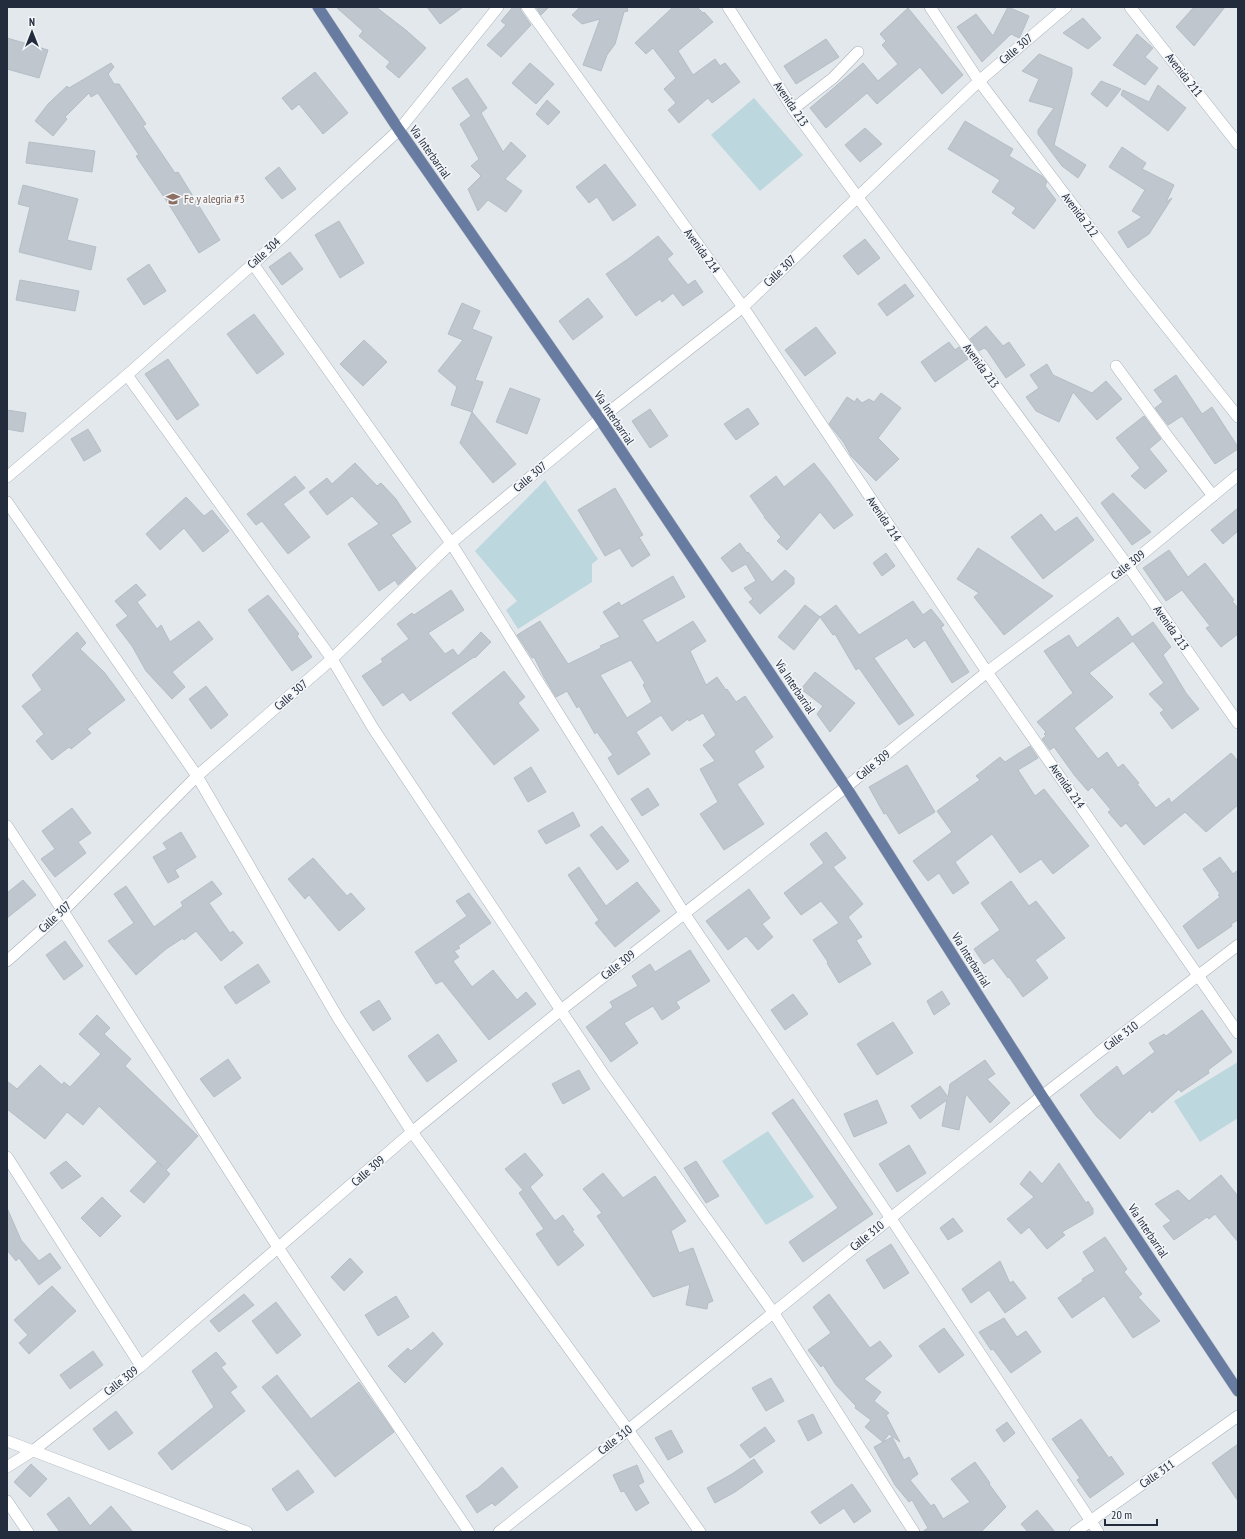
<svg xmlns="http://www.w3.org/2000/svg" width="1245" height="1539" font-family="'PT Sans Narrow',sans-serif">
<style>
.green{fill:#bcd7dd}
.building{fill:#bfc6cd;stroke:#b5bec6;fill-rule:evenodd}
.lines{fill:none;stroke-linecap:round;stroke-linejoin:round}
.minor-casing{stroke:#a9b0b8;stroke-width:12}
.tertiary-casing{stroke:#a9b0b8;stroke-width:12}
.primary-casing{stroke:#c1c4c9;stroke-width:12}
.minor{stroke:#fff;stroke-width:11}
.tertiary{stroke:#fff;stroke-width:11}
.primary{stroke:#687ca1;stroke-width:11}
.labels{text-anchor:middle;stroke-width:3.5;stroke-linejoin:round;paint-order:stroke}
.street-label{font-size:12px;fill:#232c3d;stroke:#f3f6f9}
.education-label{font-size:12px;fill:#785e54;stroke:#f3f6f9;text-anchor:start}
</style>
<rect width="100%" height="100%" fill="#e2e8ec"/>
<g class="green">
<polygon points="754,98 803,155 760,191 711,135"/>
<polygon points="545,480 598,559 592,564 592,582 518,629 506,610 517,601 475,551"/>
<polygon points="1238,1062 1238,1118 1200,1142 1174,1101"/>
<polygon points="768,1131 814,1197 766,1225 722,1161"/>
</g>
<g class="building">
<polygon points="336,7 376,7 407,31 426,48 399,78 386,67 390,62 359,36 363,31"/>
<polygon points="427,7 463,7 440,24"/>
<polygon points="513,7 520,7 521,11 531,25 501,57 487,45 506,25 501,21"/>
<polygon points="536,7 549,7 541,15"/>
<polygon points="580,7 627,7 628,11 624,12 615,44 607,55 601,71 583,65 600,19 582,24 572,15"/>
<polygon points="673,7 697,7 703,13 704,12 713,22 678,51 693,75 715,59 720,66 725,63 740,82 712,103 708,98 679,123 668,110 676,103 664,89 676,78 653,48 646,54 635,43"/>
<polygon points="1008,7 1029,16 1020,37 1019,38 1011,34 982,62 957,27 976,14 993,36"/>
<polygon points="1194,7 1225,7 1194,46 1176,27"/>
<polygon points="908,8 963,75 942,94 920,67 877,104 867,93 826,128 810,108 863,63 878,81 898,64 882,45 886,41 880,34"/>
<polygon points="1083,18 1101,38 1088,49 1063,33"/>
<polygon points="1137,34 1153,48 1145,57 1158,68 1145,85 1113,65"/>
<polygon points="7,38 48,50 39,78 7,69"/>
<polygon points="826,39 839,57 796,84 784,66"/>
<polygon points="1039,54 1072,68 1072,74 1054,145 1086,165 1078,178 1062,166 1038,134 1038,130 1054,108 1029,101 1039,79 1022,71"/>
<polygon points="111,63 114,67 108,74 114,84 119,84 146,124 143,126 175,173 178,172 220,240 199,253 168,203 136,156 139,155 98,93 91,97 89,93 65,117 67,119 53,136 35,121 48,104 67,86 69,88"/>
<polygon points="530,63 554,84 536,104 512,83"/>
<polygon points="315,72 348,113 323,134 299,104 292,110 282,98"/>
<polygon points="467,78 487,108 481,113 503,152 511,142 526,156 505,179 522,191 506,212 488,200 478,211 468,189 481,176 471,166 479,159 460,124 471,116 452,88"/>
<polygon points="1101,81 1121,89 1107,107 1091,94"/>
<polygon points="1158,85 1186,108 1168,131 1121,95 1123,90 1149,102"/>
<polygon points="547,100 560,112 548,125 536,114"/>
<polygon points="965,121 1013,149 1009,156 1042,176 1047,182 1045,186 1056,200 1034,229 1012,213 1016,208 992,192 1000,180 948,149"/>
<polygon points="865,128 882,144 860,162 845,145"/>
<polygon points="29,142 95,151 92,172 26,163"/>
<polygon points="1122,147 1146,163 1142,169 1174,185 1166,202 1172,198 1149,234 1128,248 1118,232 1142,217 1132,211 1145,190 1109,167"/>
<polygon points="605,164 636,205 613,221 597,197 589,203 576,187"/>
<polygon points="279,167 296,189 282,199 265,178"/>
<polygon points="23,185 78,199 67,240 96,247 91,270 19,252 30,207 18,204"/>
<polygon points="339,221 364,263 340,278 315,235"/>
<polygon points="658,236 673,254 667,259 688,285 695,280 703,292 683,306 673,293 662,302 660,299 636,316 606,274 628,259"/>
<polygon points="865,239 880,258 858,275 843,256"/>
<polygon points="290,252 303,269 282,285 269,267"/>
<polygon points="149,264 166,291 144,305 127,279"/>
<polygon points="20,280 79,291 75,311 16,300"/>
<polygon points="905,284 914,296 887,316 878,304"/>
<polygon points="588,298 603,317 573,340 559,321"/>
<polygon points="462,303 480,311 472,329 492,337 475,380 483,382 472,412 451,405 457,387 438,371 463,340 448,334"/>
<polygon points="254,314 284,354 257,374 227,334"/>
<polygon points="986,326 1003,346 1009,342 1025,365 1006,378 987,350 984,348 979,351 970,339"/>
<polygon points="816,327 836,353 805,376 785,350"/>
<polygon points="364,340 387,362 363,386 340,364"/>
<polygon points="949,342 955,350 959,347 968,359 935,382 921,362"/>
<polygon points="168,359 199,405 177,420 145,374"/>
<polygon points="1047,364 1053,375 1092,393 1106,381 1122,399 1097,420 1073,392 1059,422 1036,411 1026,397 1039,388 1030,375"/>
<polygon points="1176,375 1202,414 1212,407 1238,447 1238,449 1215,464 1182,416 1168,425 1155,408 1163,402 1154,390"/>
<polygon points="510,388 540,399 527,434 496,422"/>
<polygon points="881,393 901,408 878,438 899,459 876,481 851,456 844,443 829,424 847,397 855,402 857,398 862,403 869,399 874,402"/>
<polygon points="748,408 759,424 736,440 724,424"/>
<polygon points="650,409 668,436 650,448 632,421"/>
<polygon points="7,410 26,413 23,432 7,429"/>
<polygon points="472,412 516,464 493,483 460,443"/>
<polygon points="1144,416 1161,439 1149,449 1167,471 1145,489 1131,476 1140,468 1116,438"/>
<polygon points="88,429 101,451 84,461 71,439"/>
<polygon points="355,463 377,486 381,483 396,499 411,522 391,535 416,568 398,585 395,580 379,591 348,544 379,524 352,496 327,515 309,492 327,478 332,484"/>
<polygon points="814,463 830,483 853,515 834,529 820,512 787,550 777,541 781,537 764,517 765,517 750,496 776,476 784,487"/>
<polygon points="295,476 305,488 283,504 310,537 288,554 262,521 256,525 247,514"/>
<polygon points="615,488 643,535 639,537 650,555 632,567 620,548 605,556 578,510"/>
<polygon points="1113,493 1151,532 1132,545 1101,503"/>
<polygon points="186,497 204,516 212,510 229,531 203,552 184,528 160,550 146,534"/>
<polygon points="1238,508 1238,531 1223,544 1211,530"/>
<polygon points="1041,514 1055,532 1077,517 1094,540 1043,579 1011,537"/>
<polygon points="740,543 747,553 748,552 772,582 785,570 794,578 794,584 760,614 749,602 753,599 744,588 756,581 746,564 732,572 721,558"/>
<polygon points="978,548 1053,596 1004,635 974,597 979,593 957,579"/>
<polygon points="1169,550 1188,577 1205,563 1234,600 1232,601 1238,608 1238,634 1221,647 1206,628 1210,626 1182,590 1166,601 1143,568"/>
<polygon points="886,553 895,566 882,576 873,563"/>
<path d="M673,576L685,597L642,620L657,643L693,621L706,641L690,651L706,685L717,677L726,690L727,689L736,702L745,696L773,737L754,751L764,767L737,784L764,824L724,850L700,814L718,802L700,769L715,761L703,745L716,735L703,713L689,721L688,719L672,731L661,715L636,732L650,754L618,775L608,758L613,755L597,732L595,734L579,706L577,708L567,691L556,697L544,677L534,657L532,658L517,635L540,621L568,664L601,648L600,646L620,637L603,612L619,602L621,606ZM631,660L645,683L643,685L652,702L627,718L600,675Z"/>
<polygon points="136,584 146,595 137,602 157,629 161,625 170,642 199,621 213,639 172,672 185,687 172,699 146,671 132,646 116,625 128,616 115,601"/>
<polygon points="451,590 464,610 428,633 445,654 453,649 458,656 481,632 491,642 475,658 474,657 410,701 403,692 383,706 362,676 383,662 381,659 409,639 397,624 412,613 414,615"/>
<polygon points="268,595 292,625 299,634 297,636 312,657 292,671 248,610"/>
<polygon points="913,601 923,615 931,609 944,625 941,628 969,672 952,683 925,640 914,648 907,638 874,658 914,715 899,725 859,668 856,670 835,634 833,635 820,617 836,605 859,635"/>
<polygon points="805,605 820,617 794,650 778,637"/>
<polygon points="1118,617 1132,637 1153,622 1171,647 1163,655 1186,693 1199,709 1172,729 1160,713 1164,710 1149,694 1164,683 1133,641 1089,673 1113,697 1074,728 1098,759 1107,752 1118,768 1123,764 1139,783 1137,784 1156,808 1169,798 1171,803 1231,753 1238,761 1238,805 1206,832 1185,812 1144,845 1126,823 1121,827 1108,812 1111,810 1092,787 1088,791 1075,776 1054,747 1050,750 1042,739 1046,736 1044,734 1046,732 1037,722 1073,693 1044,651 1069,635 1077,648"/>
<polygon points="77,632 86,643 80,649 104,672 125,700 87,729 91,733 71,749 69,747 52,760 36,741 44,734 22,706 42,690 32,675"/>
<polygon points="504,671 525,697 518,703 539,730 494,765 452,713"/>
<polygon points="815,672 855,703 830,732 817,714 823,706 801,689"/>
<polygon points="206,686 228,715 211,729 189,699"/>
<polygon points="1030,746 1038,758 1018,770 1035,796 1044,789 1089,846 1053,874 1041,859 1020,873 992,834 955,862 969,883 953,894 939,873 928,881 913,861 952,832 937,811 980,780 976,776 1000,757 1005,762"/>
<polygon points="907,765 935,812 899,834 886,813 884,814 869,787"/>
<polygon points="531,767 546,792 528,802 514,778"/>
<polygon points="648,788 659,805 642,816 631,799"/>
<polygon points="72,808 91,833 78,842 86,853 55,877 41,859 55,849 42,831"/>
<polygon points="573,812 580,826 546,844 538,831"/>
<polygon points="602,826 629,861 617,870 590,835"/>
<polygon points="181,832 196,857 175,870 179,877 168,883 153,857 167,849 163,843"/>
<polygon points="826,832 846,858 833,867 863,904 848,917 862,937 856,940 871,964 839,983 827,963 828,962 813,940 839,923 821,901 801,915 784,893 824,863 810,844"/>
<polygon points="1220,857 1233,874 1238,870 1238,920 1231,924 1232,926 1198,949 1183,926 1220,897 1218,895 1220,894 1203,869"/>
<polygon points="313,858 347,896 351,893 365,909 339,931 309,895 305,899 288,879"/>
<polygon points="579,867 606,906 637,882 660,911 615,947 595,923 599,920 568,875"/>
<polygon points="23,880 36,895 7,918 7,893"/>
<polygon points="212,881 222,894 209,903 230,933 233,931 243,943 221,961 196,931 184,940 183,938 166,949 136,975 108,941 134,923 114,894 126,886 154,927 183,906 181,902"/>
<polygon points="1011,881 1029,906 1036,901 1065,938 1035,960 1048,978 1023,997 1009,977 1008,978 993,958 984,964 974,949 1000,930 981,903"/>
<polygon points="749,889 770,918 762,924 773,937 758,950 746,936 728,950 706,921"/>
<polygon points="469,893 491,923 458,946 460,948 454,951 459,957 453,961 472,987 493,970 517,1000 526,992 536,1004 489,1040 442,981 436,984 415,952 467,916 456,901"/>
<polygon points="65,941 83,966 64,980 46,955"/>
<polygon points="690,950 710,981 676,1002 680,1008 662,1020 653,1006 624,1023 638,1043 611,1062 586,1027 613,1007 610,1002 638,986 632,976 650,964 655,972"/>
<polygon points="258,964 270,982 236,1004 224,987"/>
<polygon points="942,991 950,1004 934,1015 927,1001"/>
<polygon points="793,994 808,1014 785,1030 771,1010"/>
<polygon points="379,1000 391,1019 373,1031 360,1012"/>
<polygon points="1202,1010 1232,1052 1208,1070 1209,1073 1181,1092 1179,1089 1152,1113 1150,1110 1120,1139 1096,1116 1080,1095 1117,1066 1123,1076 1155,1052 1149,1043 1164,1034 1166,1036"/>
<polygon points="97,1015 110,1028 104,1034 131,1059 125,1066 198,1136 166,1170 170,1174 144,1203 130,1191 157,1162 163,1167 99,1106 83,1125 67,1112 45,1139 7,1109 7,1081 17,1089 40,1065 62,1085 64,1082 70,1087 101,1054 79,1034"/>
<polygon points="893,1022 913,1053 877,1075 857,1044"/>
<polygon points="438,1034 457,1061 427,1082 408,1056"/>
<polygon points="228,1059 241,1078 214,1097 200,1079"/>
<polygon points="985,1060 995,1074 987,1079 1010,1103 990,1123 966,1094 959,1130 942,1126 947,1100 920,1119 911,1106 940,1086 948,1097 950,1084"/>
<polygon points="579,1070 590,1089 563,1104 552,1084"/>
<polygon points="793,1099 873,1214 803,1262 789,1242 838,1208 772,1113"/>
<polygon points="877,1100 887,1123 854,1137 844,1114"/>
<polygon points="909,1145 926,1173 897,1192 879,1164"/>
<polygon points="525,1153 543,1175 530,1187 555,1221 563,1215 574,1230 572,1231 584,1245 558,1266 536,1234 544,1229 519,1193 523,1190 505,1169"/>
<polygon points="66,1161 81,1176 62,1189 50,1173"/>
<polygon points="696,1161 719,1196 706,1203 684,1168"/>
<polygon points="1059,1163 1086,1203 1088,1201 1093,1209 1093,1214 1062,1232 1065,1235 1047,1249 1029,1227 1021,1234 1007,1219 1034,1197 1020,1184 1030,1171 1042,1184"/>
<polygon points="603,1173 623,1198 655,1176 686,1221 671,1231 679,1253 693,1248 713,1301 708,1303 707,1309 686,1305 690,1284 653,1297 597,1216 602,1213 583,1189"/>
<polygon points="1221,1175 1238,1196 1238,1242 1215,1214 1209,1219 1207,1217 1174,1240 1163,1226 1171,1221 1155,1204 1178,1190 1189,1201"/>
<polygon points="102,1197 121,1216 100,1237 81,1218"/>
<polygon points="7,1208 21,1240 39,1261 50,1253 61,1268 39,1285 19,1258 16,1261 7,1250"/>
<polygon points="953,1218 963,1231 948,1240 940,1228"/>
<polygon points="1105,1237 1127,1269 1124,1272 1142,1294 1138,1297 1160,1321 1133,1338 1104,1296 1072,1318 1058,1298 1083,1281 1082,1279 1095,1271 1083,1252"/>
<polygon points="891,1244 909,1273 884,1289 866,1260"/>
<polygon points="350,1258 363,1272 344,1291 331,1277"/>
<polygon points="1000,1261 1010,1283 1013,1281 1026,1298 1005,1313 989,1290 971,1303 962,1289"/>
<polygon points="52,1286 76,1311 29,1354 19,1343 28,1335 14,1320"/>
<polygon points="244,1294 254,1305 219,1332 210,1321"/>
<polygon points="829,1294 870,1348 880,1341 892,1356 864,1379 881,1392 874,1401 889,1413 886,1415 900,1442 889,1434 883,1442 865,1427 871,1420 855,1408 856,1406 836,1385 823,1365 821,1367 808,1350 831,1333 813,1307"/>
<polygon points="396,1296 409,1317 378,1336 365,1315"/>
<polygon points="276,1302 301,1335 277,1354 252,1321"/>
<polygon points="1004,1318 1017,1337 1026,1331 1041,1352 1011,1373 993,1349 991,1350 979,1332"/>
<polygon points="944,1328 964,1355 939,1373 919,1346"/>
<polygon points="433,1332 443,1344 405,1383 388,1366 408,1348 411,1351"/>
<polygon points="93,1351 103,1365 70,1389 60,1375"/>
<polygon points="216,1352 226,1364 221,1367 237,1387 230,1392 245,1411 172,1470 158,1453 214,1407 192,1371"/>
<polygon points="277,1375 311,1419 359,1382 394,1432 335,1477 262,1387"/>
<polygon points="771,1378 784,1401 766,1411 752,1388"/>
<polygon points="116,1411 133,1433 109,1450 93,1429"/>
<polygon points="813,1414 822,1433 808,1441 798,1421"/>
<polygon points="1081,1419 1109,1458 1111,1456 1124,1474 1090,1498 1077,1480 1080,1478 1052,1439"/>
<polygon points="1007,1422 1015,1433 1004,1442 996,1430"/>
<polygon points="765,1427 775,1441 750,1458 740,1445"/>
<polygon points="671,1430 683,1452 668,1460 655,1438"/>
<polygon points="892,1437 904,1460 909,1457 918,1474 910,1480 931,1506 934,1504 943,1519 970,1502 951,1479 975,1462 990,1483 989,1484 1006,1507 981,1532 922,1532 928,1528 912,1500 909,1502 895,1485 874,1447"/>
<polygon points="1238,1444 1238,1501 1212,1463"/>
<polygon points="754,1459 763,1472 735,1492 715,1503 707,1488 732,1474"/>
<polygon points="31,1464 47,1479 30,1497 14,1482"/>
<polygon points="637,1465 644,1482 638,1485 649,1503 636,1511 624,1491 621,1492 613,1475"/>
<polygon points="502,1467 518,1487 495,1506 492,1503 477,1513 466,1496 478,1488"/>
<polygon points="298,1470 314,1492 287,1511 272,1489"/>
<polygon points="852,1484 871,1511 854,1523 844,1508 820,1524 811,1512"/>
<polygon points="69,1497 90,1526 111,1506 133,1532 60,1532 47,1514"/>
<polygon points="1037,1510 1055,1532 1028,1532 1021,1524"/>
</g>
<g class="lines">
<defs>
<g id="minor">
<polyline points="527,7 743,307 987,672 1238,1033"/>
<polyline points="728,7 793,109 1128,566 1238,723"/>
<polyline points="930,7 979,81 1131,282 1238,417"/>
<polyline points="1130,7 1238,144"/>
<polyline points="793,109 833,78 858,52"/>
<polyline points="253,264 451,543 684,913 890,1217 1098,1532"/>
<polyline points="1116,366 1168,437 1213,496"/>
<polyline points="127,375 332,659 373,728 604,1075 773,1312 914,1532"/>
<polyline points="7,477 127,375 253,264 399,130 498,7"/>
<polyline points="7,502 197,776 338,1018 412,1132 628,1430 700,1532"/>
<polyline points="7,826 63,911 279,1249 469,1532"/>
<polyline points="7,1157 141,1366"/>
<polyline points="7,1441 247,1532"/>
<polyline points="7,1501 28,1532"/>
<polyline points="499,1532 628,1430 1042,1096 1238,945"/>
</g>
<g id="tertiary">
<polyline points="7,961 63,911 197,776 332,659 451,543 600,419 743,307 979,81 1066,7"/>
<polyline points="7,1467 34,1450 141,1366 412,1132 561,1010 846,787 987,672 1128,566 1238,475"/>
<polyline points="1075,1532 1238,1416"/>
</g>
<polyline id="primary" points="318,7 399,130 600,419 846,787 1042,1096 1238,1391"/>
</defs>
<use href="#minor" class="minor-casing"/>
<use href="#tertiary" class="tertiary-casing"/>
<use href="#primary" class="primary-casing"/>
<use href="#minor" class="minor"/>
<use href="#tertiary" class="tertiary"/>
<use href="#primary" class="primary"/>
</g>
<defs>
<symbol id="school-bare" viewBox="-9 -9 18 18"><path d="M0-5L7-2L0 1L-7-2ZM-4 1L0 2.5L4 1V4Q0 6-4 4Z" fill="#8d6e63" stroke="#f3f6f9" stroke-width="2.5" paint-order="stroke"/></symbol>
</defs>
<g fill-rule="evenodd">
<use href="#school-bare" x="163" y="189" width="20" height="20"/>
</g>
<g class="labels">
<g class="street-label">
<text transform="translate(1016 49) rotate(-40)" y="4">Calle 307</text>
<text transform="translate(1184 75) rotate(52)" y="4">Avenida 211</text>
<text transform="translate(791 104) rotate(56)" y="4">Avenida 213</text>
<text transform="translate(430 152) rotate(55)" y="4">Vía Interbarrial</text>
<text transform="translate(1080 215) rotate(53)" y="4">Avenida 212</text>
<text transform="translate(702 251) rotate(54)" y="4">Avenida 214</text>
<text transform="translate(264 253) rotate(-42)" y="4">Calle 304</text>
<text transform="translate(780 271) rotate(-44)" y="4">Calle 307</text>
<text transform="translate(981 366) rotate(54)" y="4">Avenida 213</text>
<text transform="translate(614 418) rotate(56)" y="4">Vía Interbarrial</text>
<text transform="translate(530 477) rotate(-40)" y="4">Calle 307</text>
<text transform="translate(884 519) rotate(56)" y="4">Avenida 214</text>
<text transform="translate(1128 565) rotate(-38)" y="4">Calle 309</text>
<text transform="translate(1171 628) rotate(55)" y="4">Avenida 213</text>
<text transform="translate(795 687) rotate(56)" y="4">Vía Interbarrial</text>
<text transform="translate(291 695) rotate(-41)" y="4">Calle 307</text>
<text transform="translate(873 765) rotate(-39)" y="4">Calle 309</text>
<text transform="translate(1067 786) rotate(55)" y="4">Avenida 214</text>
<text transform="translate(55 917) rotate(-43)" y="4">Calle 307</text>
<text transform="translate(971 960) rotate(58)" y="4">Vía Interbarrial</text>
<text transform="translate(618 965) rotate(-38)" y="4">Calle 309</text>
<text transform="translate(1121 1036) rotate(-37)" y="4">Calle 310</text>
<text transform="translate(368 1171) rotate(-41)" y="4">Calle 309</text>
<text transform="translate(1148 1231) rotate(56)" y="4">Vía Interbarrial</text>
<text transform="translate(867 1236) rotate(-39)" y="4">Calle 310</text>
<text transform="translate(121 1381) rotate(-38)" y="4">Calle 309</text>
<text transform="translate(615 1440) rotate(-38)" y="4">Calle 310</text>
<text transform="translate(1157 1474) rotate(-35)" y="4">Calle 311</text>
</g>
<g class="education-label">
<text x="184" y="203">Fe y alegria #3</text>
</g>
</g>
<rect width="1245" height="1539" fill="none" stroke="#232c3d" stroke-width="16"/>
<g transform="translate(32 32)" stroke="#f3f6f9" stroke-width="3" paint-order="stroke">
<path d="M0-3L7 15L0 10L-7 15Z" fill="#232c3d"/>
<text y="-6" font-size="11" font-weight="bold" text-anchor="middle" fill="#232c3d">N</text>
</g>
<path d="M1105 1519v6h52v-6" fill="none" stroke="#232c3d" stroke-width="2"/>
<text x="1111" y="1519" font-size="12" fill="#232c3d" stroke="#f3f6f9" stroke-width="3" paint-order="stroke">20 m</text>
</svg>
